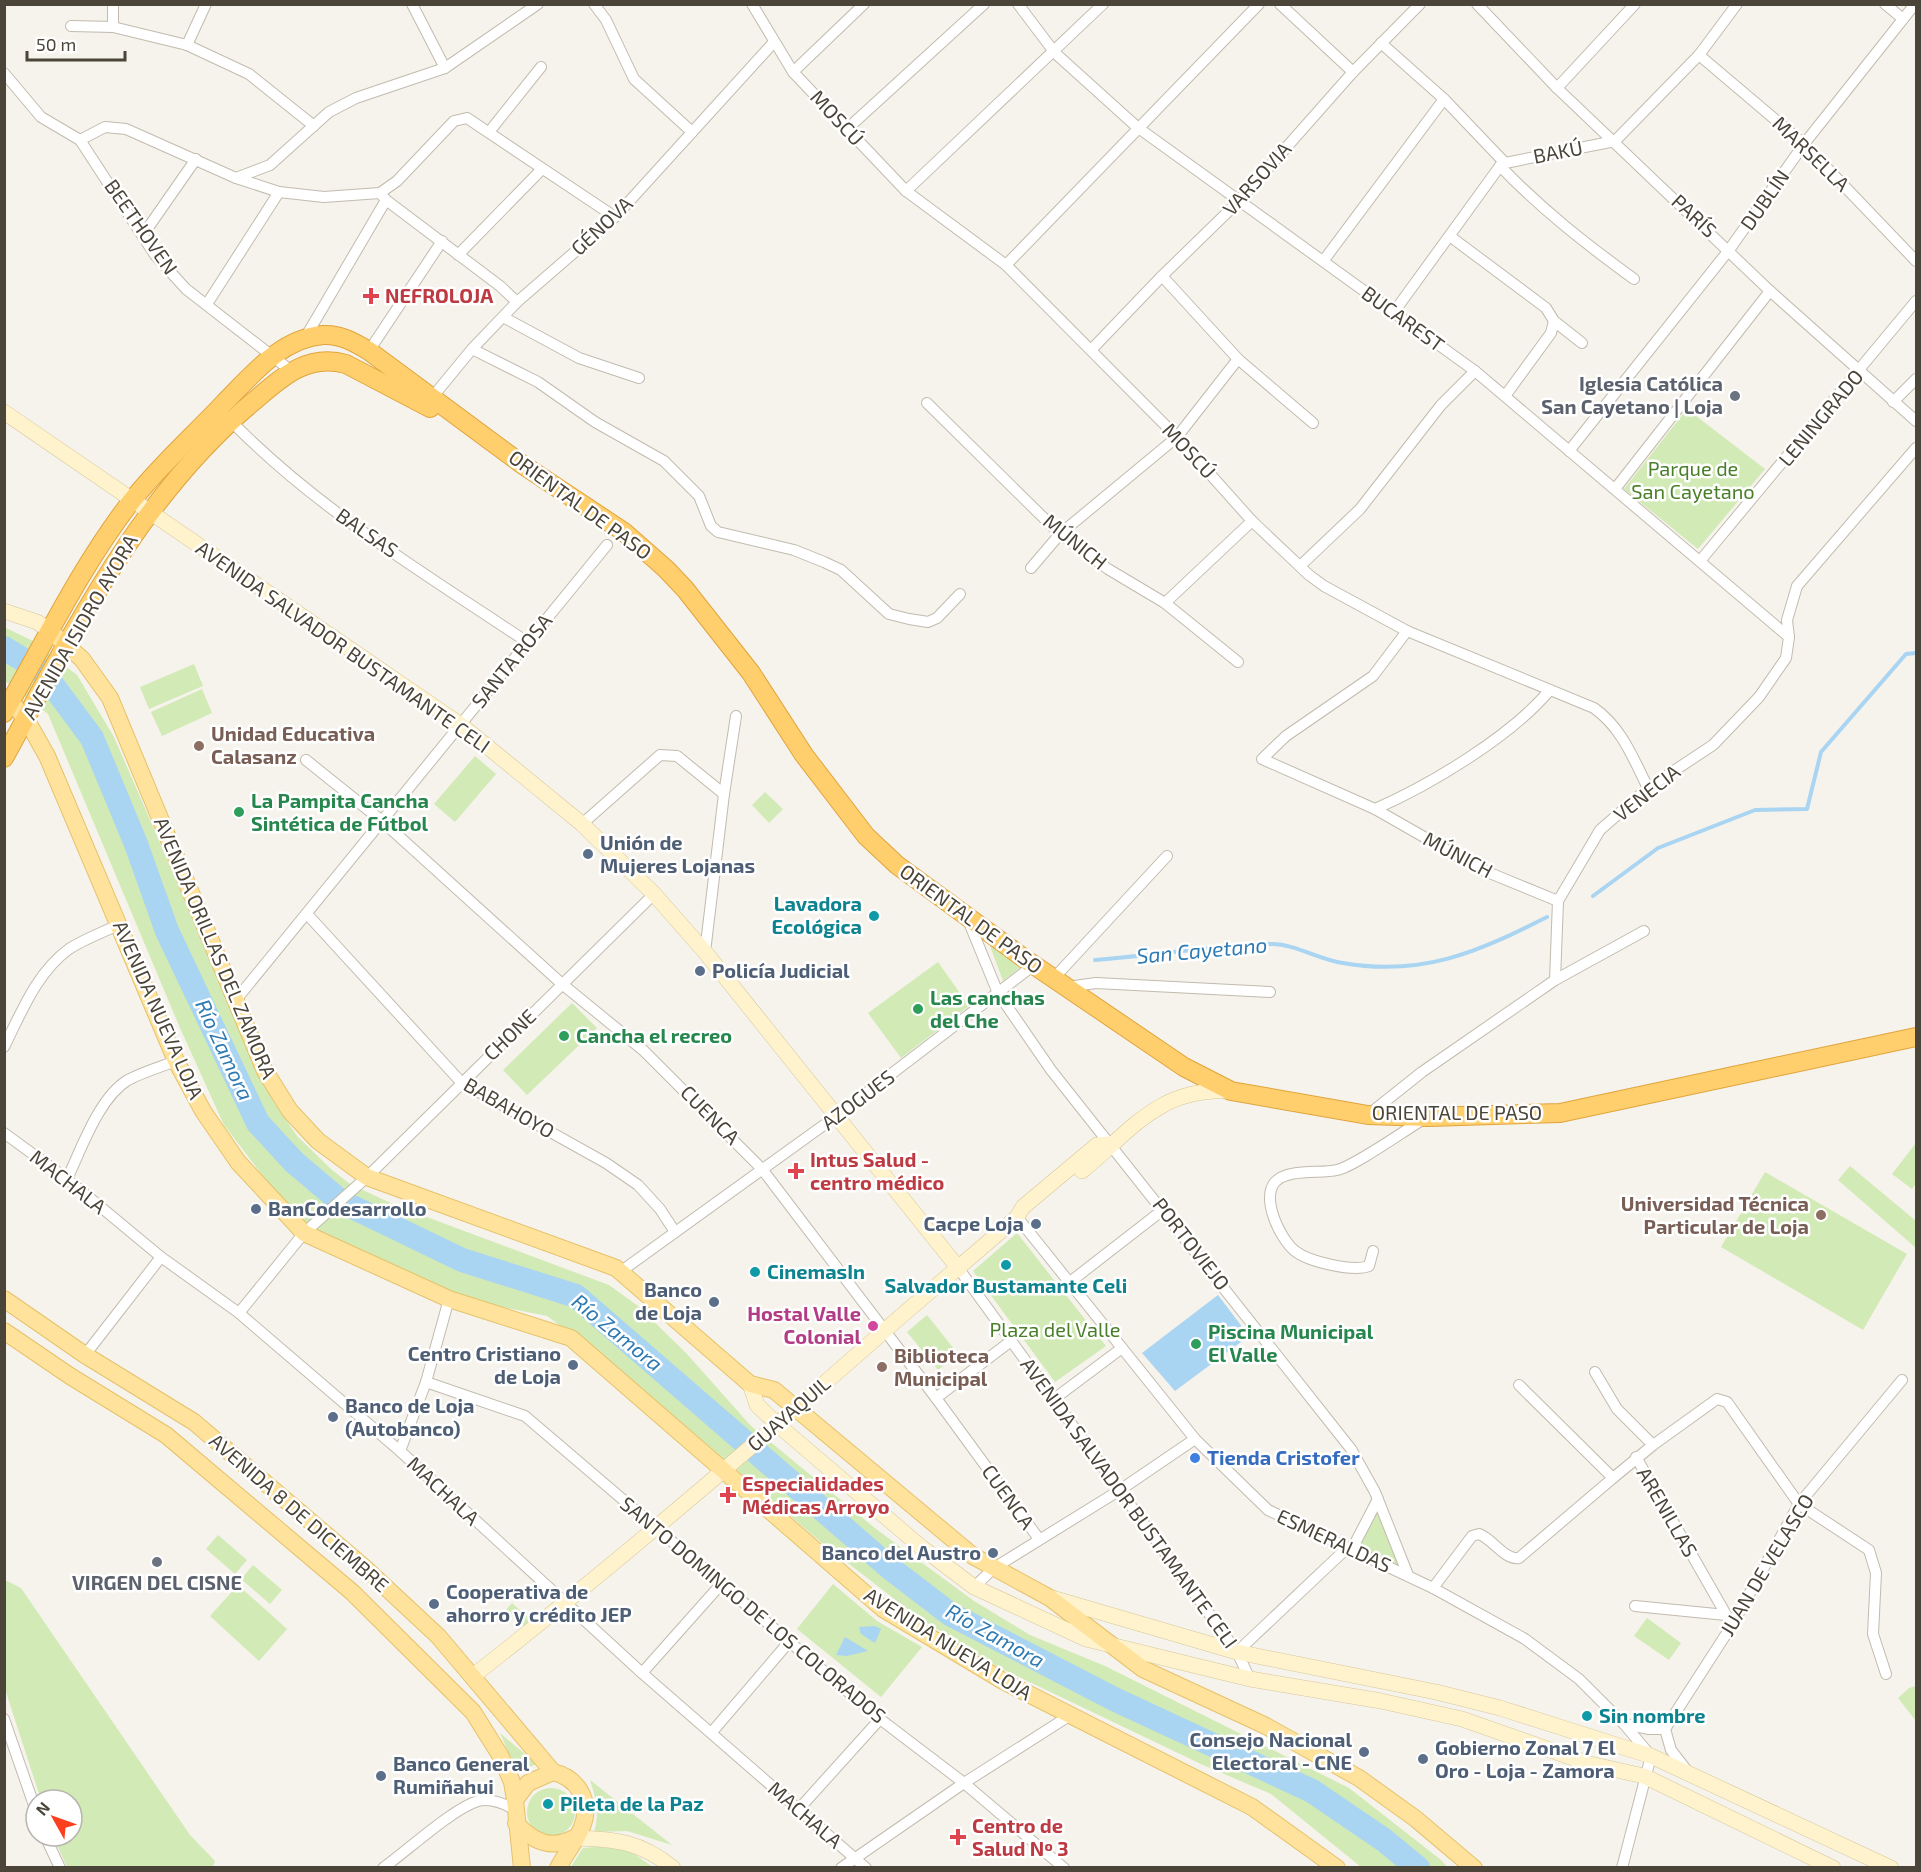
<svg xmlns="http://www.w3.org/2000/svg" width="1921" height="1872" font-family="'Exo 2',sans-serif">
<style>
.green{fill:#d2eab5}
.water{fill:#a9d4f2}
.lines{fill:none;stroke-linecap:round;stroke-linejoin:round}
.stream{stroke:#a9d4f2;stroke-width:4}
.river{stroke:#a9d4f2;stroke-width:24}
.street-casing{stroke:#c2bbae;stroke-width:12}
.secondary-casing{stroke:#d6c79b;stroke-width:16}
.primary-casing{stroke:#e6c16a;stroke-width:18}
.highway-casing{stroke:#e0a43c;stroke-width:20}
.street{stroke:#fff;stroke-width:10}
.secondary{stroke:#fff3cd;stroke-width:15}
.primary{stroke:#ffe39c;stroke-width:16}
.highway{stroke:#ffcf6e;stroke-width:18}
.health-dot{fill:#e0444e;stroke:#fff;stroke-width:2}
.worship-dot{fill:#6b7280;stroke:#fff;stroke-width:2}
.education-dot{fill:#8d6e63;stroke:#fff;stroke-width:2}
.leisure-dot{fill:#2e9e5b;stroke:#fff;stroke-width:2}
.service-dot{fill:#5c6f8a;stroke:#fff;stroke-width:2}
.culture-dot{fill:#0f9aa8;stroke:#fff;stroke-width:2}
.hotel-dot{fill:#d1479c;stroke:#fff;stroke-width:2}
.shop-dot{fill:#3f7fe0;stroke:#fff;stroke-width:2}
.labels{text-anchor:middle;stroke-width:5;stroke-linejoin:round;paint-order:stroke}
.street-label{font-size:20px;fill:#4b4439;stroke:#fff}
.health-label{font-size:20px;font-weight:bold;fill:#be3a42;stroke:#fff;text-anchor:start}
.worship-label{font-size:20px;font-weight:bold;fill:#5b616d;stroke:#fff;text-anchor:end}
.park-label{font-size:20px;fill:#4a7f2a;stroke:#fff}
.education-label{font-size:20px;font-weight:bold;fill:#785e54;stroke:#fff;text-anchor:start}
.leisure-label{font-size:20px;font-weight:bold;fill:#27864d;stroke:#fff;text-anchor:start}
.service-label{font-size:20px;font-weight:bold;fill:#4e5e75;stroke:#fff;text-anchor:start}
.culture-label{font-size:20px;font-weight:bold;fill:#0d838f;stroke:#fff;text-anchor:start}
.hotel-label{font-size:20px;font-weight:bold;fill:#b23c85;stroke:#fff;text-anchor:end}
.shop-label{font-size:20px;font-weight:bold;fill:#366cbe;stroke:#fff;text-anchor:start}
.water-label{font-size:21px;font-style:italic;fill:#2e7ab2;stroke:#fff}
</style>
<rect width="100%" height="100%" fill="#f6f3ec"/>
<g class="green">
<polygon points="1687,409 1765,469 1698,549 1624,489"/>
<polygon points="4,627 33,641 77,675 114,737 271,1098 297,1136 332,1170 350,1184 397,1206 609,1285 638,1306 687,1354 751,1426 876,1529 974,1601 1030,1635 1105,1666 1349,1788 1441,1860 1447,1867 1361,1867 1271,1794 1203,1765 998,1667 919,1618 822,1543 614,1365 547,1316 462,1299 359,1261 296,1219 224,1125 180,1028 48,714 5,681"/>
<polygon points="194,664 203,686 149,709 140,687"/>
<polygon points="202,689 212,713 162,736 151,712"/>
<polygon points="475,756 496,774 455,822 434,804"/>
<polygon points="765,792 783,809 769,823 752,805"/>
<polygon points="987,938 1022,966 1003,981"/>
<polygon points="938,962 969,1006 901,1058 868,1013"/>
<polygon points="572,1003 597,1028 527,1095 503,1070"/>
<polygon points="1916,1143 1916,1183 1912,1189 1892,1174"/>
<polygon points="1850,1166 1916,1221 1916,1248 1838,1180"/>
<polygon points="1765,1172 1907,1254 1863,1330 1721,1247"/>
<polygon points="1017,1233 1106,1346 1055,1382 973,1271"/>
<polygon points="927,1315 958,1354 938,1370 907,1332"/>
<polygon points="1378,1499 1408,1575 1351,1551"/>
<polygon points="218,1535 247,1560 235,1574 206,1549"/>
<polygon points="253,1565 282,1590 270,1604 241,1579"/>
<polygon points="5,1580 21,1588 190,1835 215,1861 213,1867 67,1867 53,1836 72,1836 72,1800 41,1800 5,1689"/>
<polygon points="833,1584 877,1621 922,1647 881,1697 797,1629"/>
<polygon points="238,1585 287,1629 259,1661 210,1616"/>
<polygon points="512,1603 531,1620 524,1626 506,1610"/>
<polygon points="1647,1618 1681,1643 1669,1660 1634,1636"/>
<polygon points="1916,1686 1916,1721 1898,1698 1909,1688"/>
<polygon points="500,1733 537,1764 517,1772"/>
<path d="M590,1780L672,1845L627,1831L594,1832C600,1813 596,1799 590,1780Z"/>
<circle cx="551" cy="1812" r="24"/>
<polygon points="607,1846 631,1852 653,1867 570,1868 583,1848"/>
</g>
<g class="water">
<polygon points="1218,1295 1249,1336 1175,1391 1142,1353"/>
<polygon points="875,1626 881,1629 875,1643 861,1634 859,1627"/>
<polygon points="845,1637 868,1651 847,1656 836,1655"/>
</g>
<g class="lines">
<g class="stream">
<polyline points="1593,896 1658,848 1755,810 1807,809 1821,752 1906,654 1916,653"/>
<path d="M1095,960C1154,955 1214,946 1272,944C1295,944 1320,960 1343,963C1422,977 1478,952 1547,917"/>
</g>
<polyline class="river" points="4,648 43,672 92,738 136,844 167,931 258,1123 294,1162 340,1201 462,1260 576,1296 890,1568 950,1614 1114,1699 1312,1791 1384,1840 1418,1868"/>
<defs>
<g id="street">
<polyline points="412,4 445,68"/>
<polyline points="594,4 606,20 634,79 692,132"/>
<path d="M752,4L793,72L906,191L1006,265L1177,437L1252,521L1309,575L1324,586L1407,631L1594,708C1622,728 1633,758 1648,788"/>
<polyline points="1018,4 1055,53 1137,127 1475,371 1789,637"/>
<polyline points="1280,4 1353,72"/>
<polyline points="1477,4 1557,88 1770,291 1916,421"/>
<polyline points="1885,4 1903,19"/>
<polyline points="71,26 113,27 187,45 249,74 314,126"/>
<polyline points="113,27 113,4"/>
<polyline points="1381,43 1444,99 1505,163"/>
<polyline points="187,45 206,4"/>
<polyline points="1699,55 1804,144 1916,261"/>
<polyline points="793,72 864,4"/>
<polyline points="4,73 41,117 80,140 155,255 186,289 290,370"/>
<polyline points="1557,88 1635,4"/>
<polyline points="847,129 984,4"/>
<polyline points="489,132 541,67"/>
<polyline points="80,140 105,127 126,129 236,178 279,192 324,197 380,193 397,181 454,121 467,118 615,217"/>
<path d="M1500,166C1541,209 1586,244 1634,279"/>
<polyline points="236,178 270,165 329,112 356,98 445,68 538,4"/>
<polyline points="906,191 1103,4"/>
<polyline points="380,193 386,200 500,286 517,302"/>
<polyline points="143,235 196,159"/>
<polyline points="1451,237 1546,308 1554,321 1582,343"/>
<polyline points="458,255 542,169"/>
<polyline points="1324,260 1444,99"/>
<polyline points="1006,265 1259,4"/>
<polyline points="1162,276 1238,359 1313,423"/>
<polyline points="207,304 279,192"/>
<polyline points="1394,312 1500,166 1505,163 1615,141 1699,55 1737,4"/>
<polyline points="503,317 579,358 639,378"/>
<polyline points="305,338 386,200"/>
<polyline points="472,349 538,382 595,422 664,461 699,496 711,526 718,532 794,550 824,562 841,570 889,614 909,619 928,622 937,618 960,594"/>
<polyline points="1091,350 1162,276 1239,201 1353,72 1420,4"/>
<polyline points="369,351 442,241"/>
<polyline points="1505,396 1551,333 1554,321"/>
<polyline points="430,400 472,349 517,302 615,217 774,42"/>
<polyline points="1893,402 1916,379"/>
<polyline points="927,403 1060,534 1108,569 1165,603 1238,662"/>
<path d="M228,418C315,508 424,573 527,642"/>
<polyline points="1569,451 1729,250 1804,144 1915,4"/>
<polyline points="1615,489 1770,291"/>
<polyline points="1700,561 1916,301"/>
<polyline points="1300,566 1360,509 1441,405 1475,371"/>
<polyline points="1031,568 1060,534 1177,437 1238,359"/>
<polyline points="1165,603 1252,521"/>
<polyline points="1407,631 1373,676 1286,736 1262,759 1375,809 1480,869 1558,901"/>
<polyline points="306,760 382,821 562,984 643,1050 762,1169 936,1398 1039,1539"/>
<path d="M1375,809C1430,785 1510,737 1549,691"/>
<polyline points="582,824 660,755 677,756 724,794"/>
<polyline points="307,914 461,1082 606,1163 638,1185 660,1209 675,1232"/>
<polyline points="968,920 998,993 1051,1070 1351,1449 1375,1492 1408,1575"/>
<polyline points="705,952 724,794 736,716"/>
<polyline points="1054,978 1167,856"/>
<polyline points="1555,980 1644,931"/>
<polyline points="1067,987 1096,983 1270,992"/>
<polyline points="235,1001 607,545"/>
<path d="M4,1047C21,1013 37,972 69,949C84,939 104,932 120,924"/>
<polyline points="1368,1115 1422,1072 1555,980 1558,901 1600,830 1648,788 1713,745 1759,697 1786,658 1789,637 1787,620 1797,586 1916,448"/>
<polyline points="4,1133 67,1179 161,1257 239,1313 400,1451 642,1673 866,1868"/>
<path d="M67,1179C81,1150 99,1097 128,1080C143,1072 160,1067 176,1061"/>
<polyline points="1017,1217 1195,1439 1268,1510 1433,1588 1525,1639 1579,1679 1624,1724 1651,1756 1622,1868"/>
<path d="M1373,1251L1369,1266C1353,1272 1309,1262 1295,1251C1280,1239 1261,1199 1275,1182C1288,1168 1320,1174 1337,1170C1355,1166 1405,1130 1424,1119"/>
<polyline points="959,1269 1237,1652 1250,1679"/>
<polyline points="620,1272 835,1117 1034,965"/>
<polyline points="1070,1282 1164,1209"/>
<polyline points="239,1313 304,1233 367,1177 654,894"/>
<polyline points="85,1355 161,1257"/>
<polyline points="1595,1372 1617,1409 1653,1445"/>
<polyline points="426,1382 525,1416 880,1719 964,1783 1064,1868"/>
<polyline points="1519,1385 1613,1478 1653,1445 1717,1399 1727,1402 1799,1504 1869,1550 1876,1573 1873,1634 1886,1674"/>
<polyline points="936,1398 1011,1341"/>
<polyline points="1054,1399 1122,1348"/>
<polyline points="400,1451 426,1382 449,1299"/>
<polyline points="1636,1457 1732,1625"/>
<polyline points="1351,1551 1378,1499"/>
<polyline points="974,1587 994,1568 1120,1490 1195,1439"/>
<path d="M1433,1588L1472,1536L1479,1534C1493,1539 1504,1560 1519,1558L1613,1478"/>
<polyline points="1635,1606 1726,1615"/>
<polyline points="1237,1652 1346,1549"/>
<polyline points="642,1673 722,1583"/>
<polyline points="4,1719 36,1811"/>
<polyline points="1624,1724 1649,1729 1665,1729"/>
<polyline points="712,1732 789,1642"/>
<polyline points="1688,1772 1671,1750 1665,1729 1732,1625 1799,1504 1902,1380"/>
<polyline points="798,1810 880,1719"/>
<polyline points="45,1836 60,1868"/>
<path d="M383,1868C407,1851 452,1809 478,1801C490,1798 503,1803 514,1809"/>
<polyline points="841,1868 964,1783 1069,1716"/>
</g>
<g id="secondary">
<polyline points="4,412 461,725 582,824 654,894 705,952 959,1269"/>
<polyline points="4,611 37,622 49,630"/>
<path d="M1082,1171C1131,1131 1158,1088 1229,1091"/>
<polyline points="750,1384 757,1405 778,1425 921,1547 974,1587 1086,1639 1250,1679 1381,1701 1462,1719 1590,1764 1644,1776 1833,1868"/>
<polyline points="1052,1598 1237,1652 1436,1692 1500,1708 1651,1756 1891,1868"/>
<path d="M473,1676C614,1566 749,1450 883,1332C927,1293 973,1256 1017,1217L1023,1207L1097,1145L1110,1144"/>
<path d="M574,1838C615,1839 640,1841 673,1868"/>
</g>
<g id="primary">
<polyline points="49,630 82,659 110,698 265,1071 290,1111 318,1141 367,1177 616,1268 750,1384 774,1390 973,1556 1050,1598 1143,1669 1266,1726 1359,1778 1416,1819 1474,1868"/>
<polyline points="11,702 26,719 47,756 176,1061 203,1111 238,1162 304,1233 449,1299 571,1338 883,1609 1003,1681 1252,1807 1337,1868"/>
<polyline points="4,1299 85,1355 194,1422 365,1568 438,1636 553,1772"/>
<polyline points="4,1331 70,1376 166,1435 352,1592 473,1712 500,1755 512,1782 515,1800"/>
<path d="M516,1823C533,1842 551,1850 574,1838"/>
<path d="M522,1868L515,1800L528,1783L553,1772C578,1778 592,1801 582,1827C577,1840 565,1854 558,1868"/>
</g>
<g id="highway">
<path d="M4,713C45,642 80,568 130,503C158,467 193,436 224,403C251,376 281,338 323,335C340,334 354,342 369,351L523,465L624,532L666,569L685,589L751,673L804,755L866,836L897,865L1025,959L1184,1067L1231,1091L1368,1115L1428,1117L1560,1113L1916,1037"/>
<path d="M4,758C75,629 139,497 254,401C281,378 307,353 346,364L430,408"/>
</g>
</defs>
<use href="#street" class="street-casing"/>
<use href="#secondary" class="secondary-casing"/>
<use href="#primary" class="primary-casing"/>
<use href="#highway" class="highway-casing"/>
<use href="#street" class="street"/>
<use href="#secondary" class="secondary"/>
<use href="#primary" class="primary"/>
<use href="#highway" class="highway"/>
</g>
<g class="health-dot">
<path d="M368 287h6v6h6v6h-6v6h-6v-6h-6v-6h6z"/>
<path d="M793 1162h6v6h6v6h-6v6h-6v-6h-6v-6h6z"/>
<path d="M725 1486h6v6h6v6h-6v6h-6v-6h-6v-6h6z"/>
<path d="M955 1828h6v6h6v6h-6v6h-6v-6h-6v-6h6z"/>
</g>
<g class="worship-dot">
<circle cx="1735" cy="396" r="6"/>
<circle cx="157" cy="1562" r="6"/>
</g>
<g class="education-dot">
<circle cx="199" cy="746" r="6"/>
<circle cx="1821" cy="1215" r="6"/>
<circle cx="882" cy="1367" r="6"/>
</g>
<g class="leisure-dot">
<circle cx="239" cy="812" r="6"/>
<circle cx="918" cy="1009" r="6"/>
<circle cx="564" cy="1036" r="6"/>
<circle cx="1196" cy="1344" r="6"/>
</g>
<g class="service-dot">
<circle cx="588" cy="854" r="6"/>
<circle cx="700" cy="971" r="6"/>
<circle cx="256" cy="1209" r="6"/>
<circle cx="1036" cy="1224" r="6"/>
<circle cx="714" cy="1302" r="6"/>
<circle cx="573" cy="1365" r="6"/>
<circle cx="333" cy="1417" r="6"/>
<circle cx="993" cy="1553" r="6"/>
<circle cx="434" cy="1604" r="6"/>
<circle cx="1364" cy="1752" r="6"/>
<circle cx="1423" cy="1759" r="6"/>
<circle cx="381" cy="1776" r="6"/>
</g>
<g class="culture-dot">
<circle cx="874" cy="916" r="6"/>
<circle cx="1006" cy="1265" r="6"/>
<circle cx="755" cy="1272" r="6"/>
<circle cx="1587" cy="1716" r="6"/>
<circle cx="548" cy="1804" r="6"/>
</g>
<circle class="hotel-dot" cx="873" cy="1326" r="6"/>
<circle class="shop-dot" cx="1195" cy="1458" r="6"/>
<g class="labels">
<g class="street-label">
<text transform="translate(837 118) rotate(47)" y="7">MOSCÚ</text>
<text transform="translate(1558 152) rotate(-11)" y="7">BAKÚ</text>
<text transform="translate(1811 154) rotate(44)" y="7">MARSELLA</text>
<text transform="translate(1257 179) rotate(-48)" y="7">VARSOVIA</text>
<text transform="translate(1765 200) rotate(-55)" y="7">DUBLÍN</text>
<text transform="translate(1694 216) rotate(43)" y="7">PARÍS</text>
<text transform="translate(602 226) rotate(-43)" y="7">GÉNOVA</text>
<text transform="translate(141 227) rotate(55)" y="7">BEETHOVEN</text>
<text transform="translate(1403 319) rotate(36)" y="7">BUCAREST</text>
<text transform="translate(1821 418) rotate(-50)" y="7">LENINGRADO</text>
<text transform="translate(1189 451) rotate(47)" y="7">MOSCÚ</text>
<text transform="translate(580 505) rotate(36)" y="7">ORIENTAL DE PASO</text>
<text transform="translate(367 533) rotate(35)" y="7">BALSAS</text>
<text transform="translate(1075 542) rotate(39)" y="7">MÚNICH</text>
<text transform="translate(80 627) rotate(-60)" y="7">AVENIDA ISIDRO AYORA</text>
<text transform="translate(343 647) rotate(35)" y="7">AVENIDA SALVADOR BUSTAMANTE CELI</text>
<text transform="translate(512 661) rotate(-51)" y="7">SANTA ROSA</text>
<text transform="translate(1647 793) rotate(-38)" y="7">VENECIA</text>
<text transform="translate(1458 855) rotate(28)" y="7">MÚNICH</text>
<text transform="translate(971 919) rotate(36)" y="7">ORIENTAL DE PASO</text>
<text transform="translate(215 948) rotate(67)" y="7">AVENIDA ORILLAS DEL ZAMORA</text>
<text transform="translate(158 1010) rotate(66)" y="7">AVENIDA NUEVA LOJA</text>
<text transform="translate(510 1035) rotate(-44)" y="7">CHONE</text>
<text transform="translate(858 1100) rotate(-37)" y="7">AZOGUES</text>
<text transform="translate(509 1108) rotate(30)" y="7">BABAHOYO</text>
<text x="1457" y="1120">ORIENTAL DE PASO</text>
<text transform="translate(710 1115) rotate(45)" y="7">CUENCA</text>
<text transform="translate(68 1182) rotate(38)" y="7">MACHALA</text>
<text transform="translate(1191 1244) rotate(52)" y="7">PORTOVIEJO</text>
<text transform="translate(789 1414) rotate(-41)" y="7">GUAYAQUIL</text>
<text transform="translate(443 1491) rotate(43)" y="7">MACHALA</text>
<text transform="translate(1008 1497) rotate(54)" y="7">CUENCA</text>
<text transform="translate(1129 1503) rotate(54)" y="7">AVENIDA SALVADOR BUSTAMANTE CELI</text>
<text transform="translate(1667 1512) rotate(60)" y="7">ARENILLAS</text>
<text transform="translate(299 1513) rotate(41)" y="7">AVENIDA 8 DE DICIEMBRE</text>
<text transform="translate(1334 1541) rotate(25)" y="7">ESMERALDAS</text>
<text transform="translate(1767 1565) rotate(-59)" y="7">JUAN DE VELASCO</text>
<text transform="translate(753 1610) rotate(40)" y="7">SANTO DOMINGO DE LOS COLORADOS</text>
<text transform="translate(948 1644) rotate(32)" y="7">AVENIDA NUEVA LOJA</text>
<text transform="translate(805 1815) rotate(41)" y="7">MACHALA</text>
</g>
<g class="health-label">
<text x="385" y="303">NEFROLOJA</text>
<text x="810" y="1167">Intus Salud -<tspan x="810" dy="23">centro médico</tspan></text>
<text x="742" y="1491">Especialidades<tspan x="742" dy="23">Médicas Arroyo</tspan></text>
<text x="972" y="1833">Centro de<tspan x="972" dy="23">Salud Nº 3</tspan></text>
</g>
<g class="worship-label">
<text x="1723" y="391">Iglesia Católica<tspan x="1723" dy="23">San Cayetano | Loja</tspan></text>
<text x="157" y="1590" text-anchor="middle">VIRGEN DEL CISNE</text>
</g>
<g class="park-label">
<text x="1693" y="476">Parque de<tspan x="1693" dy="23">San Cayetano</tspan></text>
<text x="1055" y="1337">Plaza del Valle</text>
</g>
<g class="education-label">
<text x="211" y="741">Unidad Educativa<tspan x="211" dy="23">Calasanz</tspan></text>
<text x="1809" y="1211" text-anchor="end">Universidad Técnica<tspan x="1809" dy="23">Particular de Loja</tspan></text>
<text x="894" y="1363">Biblioteca<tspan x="894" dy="23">Municipal</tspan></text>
</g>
<g class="leisure-label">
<text x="251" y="808">La Pampita Cancha<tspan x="251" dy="23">Sintética de Fútbol</tspan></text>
<text x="930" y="1005">Las canchas<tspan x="930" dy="23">del Che</tspan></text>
<text x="576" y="1043">Cancha el recreo</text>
<text x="1208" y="1339">Piscina Municipal<tspan x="1208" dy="23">El Valle</tspan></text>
</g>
<g class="service-label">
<text x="600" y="850">Unión de<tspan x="600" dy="23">Mujeres Lojanas</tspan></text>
<text x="712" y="978">Policía Judicial</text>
<text x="268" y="1216">BanCodesarrollo</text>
<text x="1024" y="1231" text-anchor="end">Cacpe Loja</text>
<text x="702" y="1297" text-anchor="end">Banco<tspan x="702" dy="23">de Loja</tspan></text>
<text x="561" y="1361" text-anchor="end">Centro Cristiano<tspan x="561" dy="23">de Loja</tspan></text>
<text x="345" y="1413">Banco de Loja<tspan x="345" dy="23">(Autobanco)</tspan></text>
<text x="981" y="1560" text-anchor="end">Banco del Austro</text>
<text x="446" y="1599">Cooperativa de<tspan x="446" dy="23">ahorro y crédito JEP</tspan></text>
<text x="1352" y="1747" text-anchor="end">Consejo Nacional<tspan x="1352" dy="23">Electoral - CNE</tspan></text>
<text x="1435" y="1755">Gobierno Zonal 7 El<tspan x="1435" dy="23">Oro - Loja - Zamora</tspan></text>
<text x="393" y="1771">Banco General<tspan x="393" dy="23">Rumiñahui</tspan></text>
</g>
<g class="culture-label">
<text x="862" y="911" text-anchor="end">Lavadora<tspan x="862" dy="23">Ecológica</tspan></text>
<text x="767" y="1279">CinemasIn</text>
<text x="1006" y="1293" text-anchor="middle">Salvador Bustamante Celi</text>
<text x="1599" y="1723">Sin nombre</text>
<text x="560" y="1811">Pileta de la Paz</text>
</g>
<g class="hotel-label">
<text x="861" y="1321">Hostal Valle<tspan x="861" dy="23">Colonial</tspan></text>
</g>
<g class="shop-label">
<text x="1207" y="1465">Tienda Cristofer</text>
</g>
<g class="water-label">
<text transform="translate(1202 951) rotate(-5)" y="7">San Cayetano</text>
<text transform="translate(224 1050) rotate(65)" y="7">Río Zamora</text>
<text transform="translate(617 1333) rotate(39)" y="7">Río Zamora</text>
<text transform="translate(995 1636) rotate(29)" y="7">Río Zamora</text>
</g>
</g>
<rect width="1921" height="1872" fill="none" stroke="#4b4439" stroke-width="12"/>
<g transform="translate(54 1818) rotate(310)"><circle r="28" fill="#ffffff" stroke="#b7b4b0" stroke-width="1.5"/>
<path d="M0-4.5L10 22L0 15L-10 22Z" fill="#fc3f1d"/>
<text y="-9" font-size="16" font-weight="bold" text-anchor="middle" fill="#4b4439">N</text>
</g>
<path d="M27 51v9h98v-9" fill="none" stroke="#4b4439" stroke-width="3"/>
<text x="36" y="51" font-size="18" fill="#4b4439" stroke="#ffffff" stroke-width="4.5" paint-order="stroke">50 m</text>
</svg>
